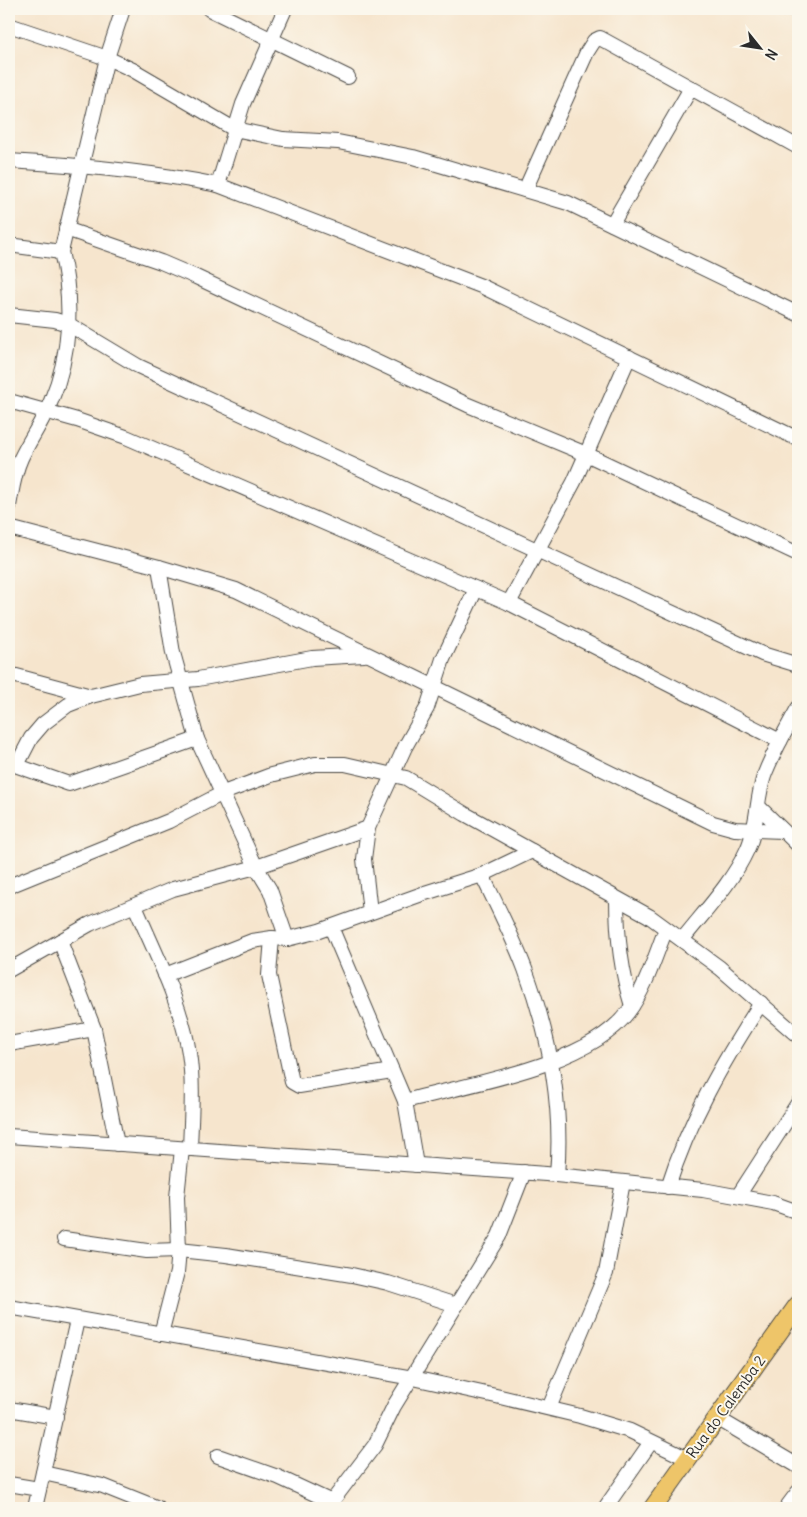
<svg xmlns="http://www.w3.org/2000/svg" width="807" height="1517" font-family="Delius,sans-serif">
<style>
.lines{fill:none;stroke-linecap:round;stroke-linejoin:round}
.stream{stroke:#61a0d3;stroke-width:4}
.minor-casing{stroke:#494743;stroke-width:16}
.major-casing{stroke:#494743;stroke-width:20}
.minor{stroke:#fff;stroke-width:14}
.major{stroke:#eec569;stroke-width:18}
.labels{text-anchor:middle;stroke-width:4;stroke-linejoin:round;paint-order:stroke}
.street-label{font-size:15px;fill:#2b2b2b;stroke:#fbf7ec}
</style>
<rect width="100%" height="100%" fill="#fbf7ec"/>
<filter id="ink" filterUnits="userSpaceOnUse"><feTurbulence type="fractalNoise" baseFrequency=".02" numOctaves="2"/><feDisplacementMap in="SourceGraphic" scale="10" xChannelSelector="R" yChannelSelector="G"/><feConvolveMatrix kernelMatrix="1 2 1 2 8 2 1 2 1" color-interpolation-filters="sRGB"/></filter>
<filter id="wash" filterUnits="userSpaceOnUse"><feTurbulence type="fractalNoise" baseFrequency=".0096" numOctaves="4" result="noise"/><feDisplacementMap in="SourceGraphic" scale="20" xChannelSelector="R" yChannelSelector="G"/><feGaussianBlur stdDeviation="1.12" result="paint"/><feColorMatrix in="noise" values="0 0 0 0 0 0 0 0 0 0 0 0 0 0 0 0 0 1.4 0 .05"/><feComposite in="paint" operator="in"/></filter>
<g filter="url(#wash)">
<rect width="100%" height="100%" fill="#f6e5cd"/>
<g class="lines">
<polyline class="stream" points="776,9 798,21"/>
</g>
</g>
<g filter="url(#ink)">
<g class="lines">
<defs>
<g id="minor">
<polyline points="209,9 348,77"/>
<polyline points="9,25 107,58 133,70 234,129 283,139 338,142 413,157 568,203 798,314"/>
<path d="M9,161C79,165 149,171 218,185L481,286L798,439"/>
<polyline points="218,185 243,104 285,9"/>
<polyline points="525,190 587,52 594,41 600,38 798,147"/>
<polyline points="612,224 691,88"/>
<polyline points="66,229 161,262 196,277 468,405 586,454 798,554"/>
<polyline points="9,245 61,252"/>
<polyline points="9,315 55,320 68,324 138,366 762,654 798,665"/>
<polyline points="9,401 77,420 126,437 509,603 780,741"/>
<path d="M9,506C12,490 14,473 21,458C30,439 43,421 51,401C71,354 73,300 61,252L107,58L123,9"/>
<polyline points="9,528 159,567 236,590 713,823 735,829 783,831"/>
<polyline points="159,567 173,653 197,739 256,867 270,890 287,939"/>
<polyline points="509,603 574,482 629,357"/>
<polyline points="9,674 91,696"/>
<polyline points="9,763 69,784 197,739"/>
<polyline points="17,765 31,738 43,724 68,705 91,696 140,684 198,679 312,658 364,655"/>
<polyline points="759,807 798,845"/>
<path d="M482,875C497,906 513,937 525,969C549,1034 563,1106 557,1175"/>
<polyline points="9,886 169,821 223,793 271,775 315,764 345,764 406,778 465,814 649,916 720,968 798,1036"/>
<path d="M617,899C617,936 621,971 632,1006"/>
<path d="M135,906C155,953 181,1002 189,1053C194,1085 191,1117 190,1149"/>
<polyline points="370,912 364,859 368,828 405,747 427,708 443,659 476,589"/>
<polyline points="331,927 405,1101 416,1165"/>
<polyline points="272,938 269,975 292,1082 299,1086 392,1071"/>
<path d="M682,940C704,912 732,883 747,850C758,827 756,800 764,776C773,752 786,730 798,708"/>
<polyline points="60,941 94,1029 117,1144"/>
<polyline points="9,970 90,924 173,889 256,867 368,828"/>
<polyline points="165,975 252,941 272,938 287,939 319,931 425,893 482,875 532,851"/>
<polyline points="9,1044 94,1029"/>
<path d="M405,1101C469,1084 588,1066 628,1012C646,988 655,956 666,929"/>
<polyline points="9,1136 546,1174 703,1190 773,1203 798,1212"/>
<path d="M668,1187C689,1120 723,1062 761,1003"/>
<polyline points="738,1196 798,1103"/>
<polyline points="64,1239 147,1251 179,1250 226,1255 352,1275 388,1283 456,1305"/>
<polyline points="9,1307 413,1378 496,1396 580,1416 630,1431 688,1459"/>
<polyline points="161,1334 177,1272 179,1250 177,1197 182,1149"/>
<polyline points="549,1408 606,1273 623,1182"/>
<polyline points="9,1409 56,1417"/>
<polyline points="717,1418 798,1466"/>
<polyline points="218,1456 278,1477 332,1502"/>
<polyline points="43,1473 103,1486 158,1508"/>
<polyline points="9,1484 39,1489"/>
<polyline points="35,1508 77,1320"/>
<polyline points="327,1508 375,1445 394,1406 499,1236 524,1172"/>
<polyline points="605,1508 651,1442"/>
<polyline points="786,1508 798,1492"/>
</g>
<polyline id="major" points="653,1508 798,1305"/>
</defs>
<use href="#minor" class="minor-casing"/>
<use href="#major" class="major-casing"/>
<use href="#minor" class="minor"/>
<use href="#major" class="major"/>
</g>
</g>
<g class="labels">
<g class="street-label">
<text transform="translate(726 1407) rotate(-54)" y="5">Rua do Calemba 2</text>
</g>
</g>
<rect width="807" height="1517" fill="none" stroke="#fbf7ec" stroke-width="30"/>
<g transform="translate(760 48) rotate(120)" stroke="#fbf7ec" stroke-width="4" paint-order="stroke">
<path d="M0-4L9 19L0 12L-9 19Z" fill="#2b2b2b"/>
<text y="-8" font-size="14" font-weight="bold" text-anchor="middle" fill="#2b2b2b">N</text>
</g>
</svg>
